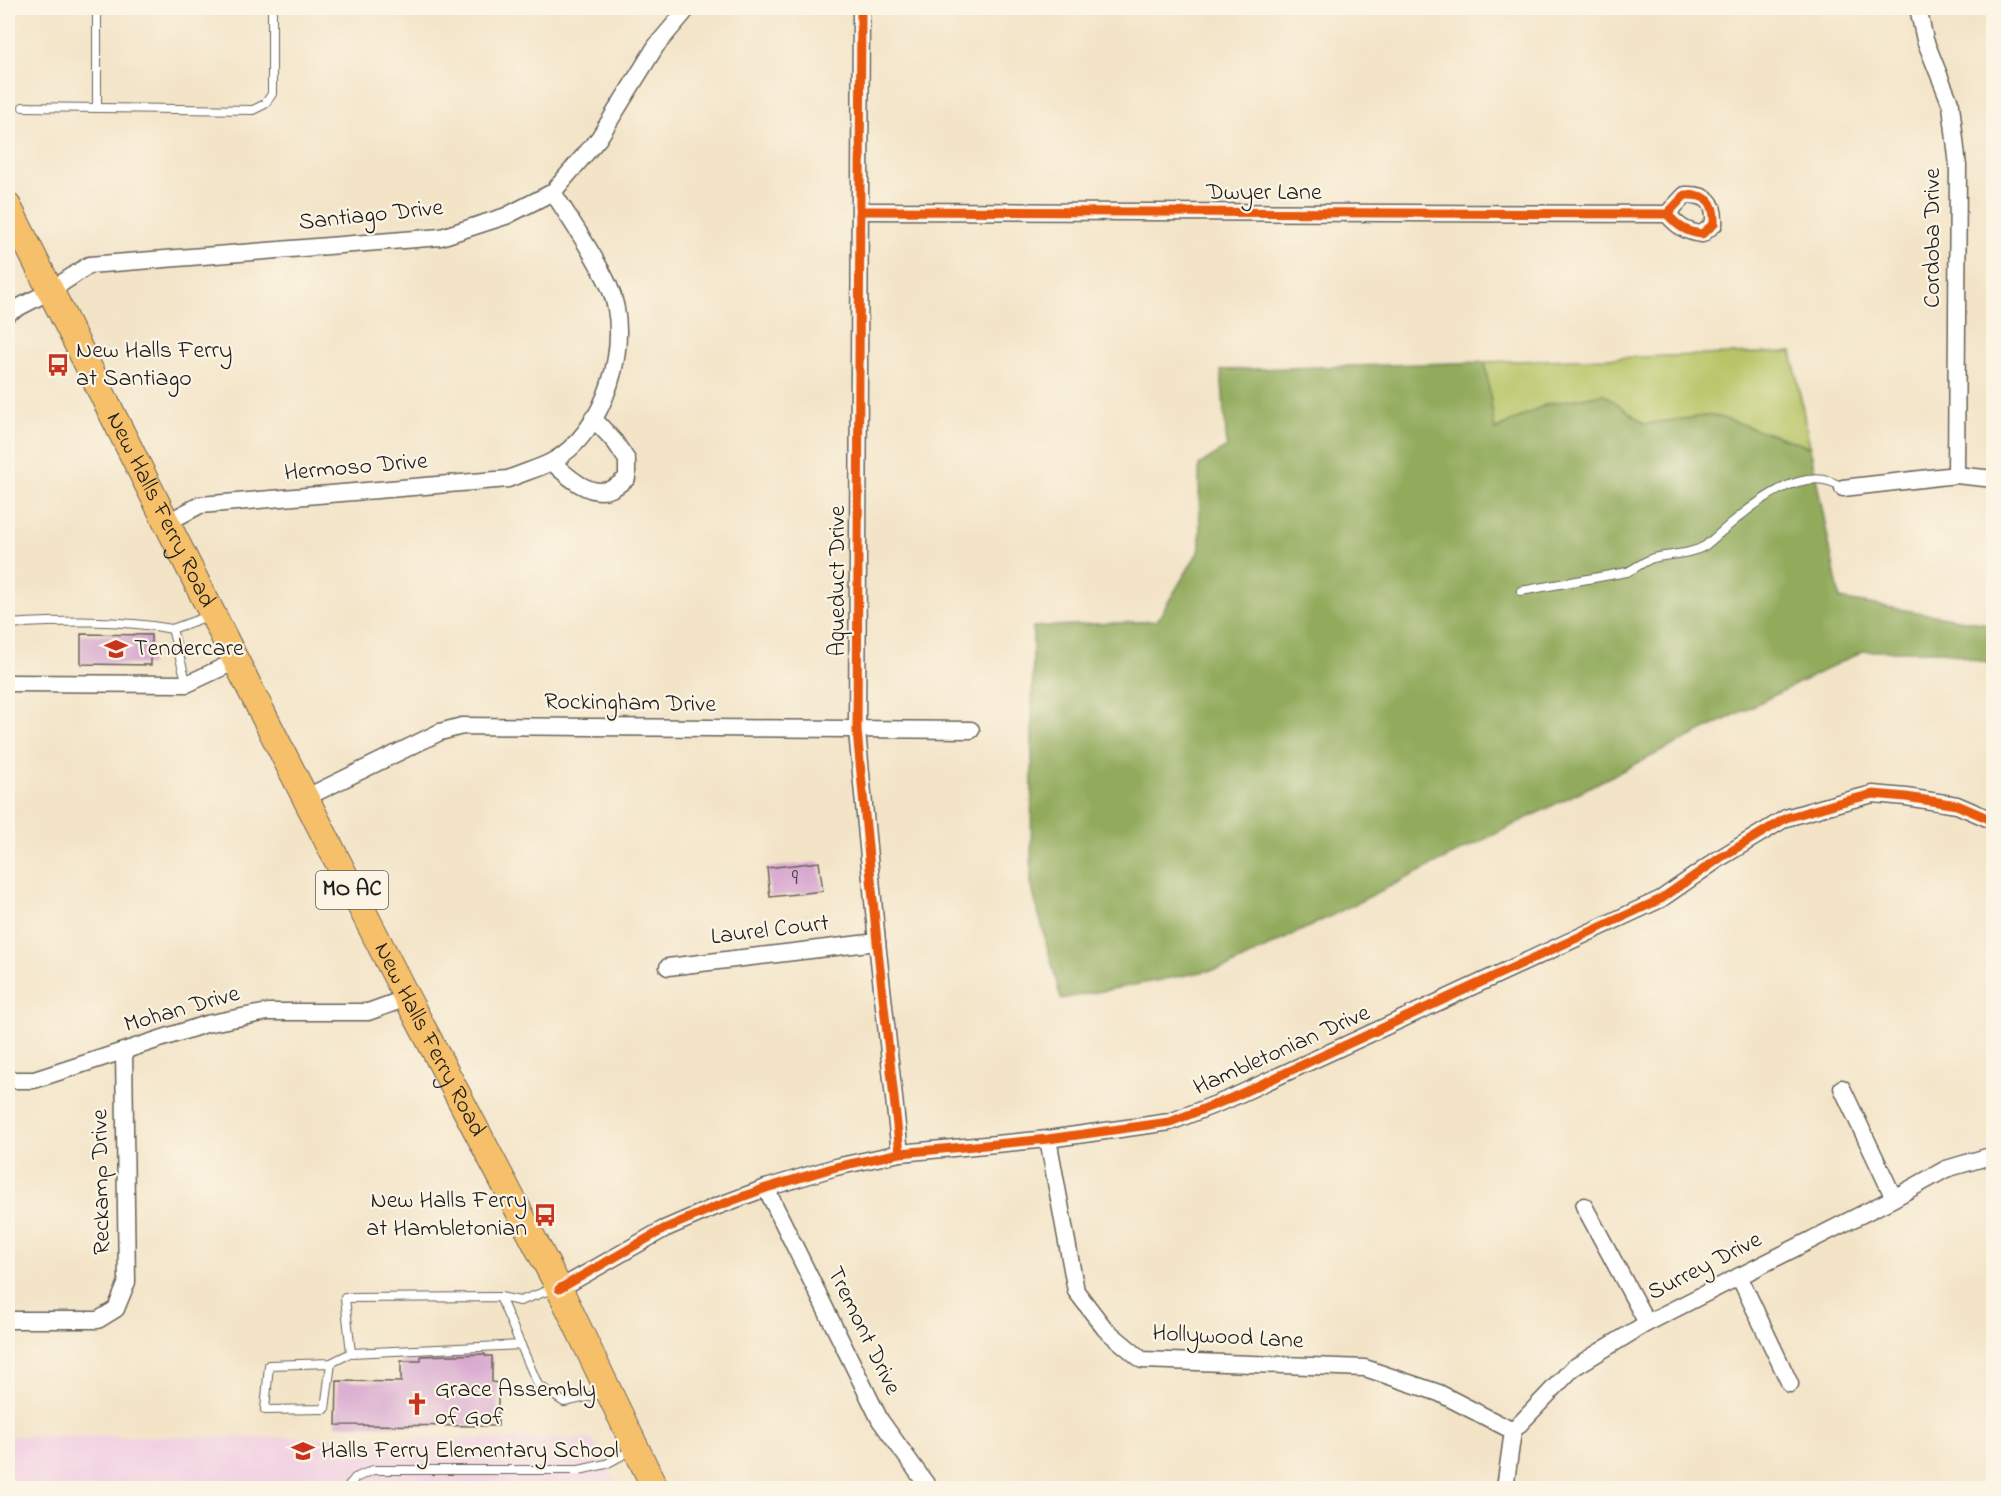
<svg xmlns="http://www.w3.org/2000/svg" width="2001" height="1496" font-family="'Indie Flower',sans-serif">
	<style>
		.built { fill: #f1d0e3 }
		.green { fill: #b7c567; stroke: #6a7042; stroke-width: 1.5 }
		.forest { fill: #91aa5c; stroke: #56633c; stroke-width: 1.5 }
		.building { fill: #d8a8d0 }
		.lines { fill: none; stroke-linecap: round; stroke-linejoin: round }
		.service-casing { stroke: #676258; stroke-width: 10 }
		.minor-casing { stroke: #676258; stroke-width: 19 }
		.primary-casing { stroke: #676258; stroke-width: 28 }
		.service { stroke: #fff; stroke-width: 8 }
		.minor { stroke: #fff; stroke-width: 16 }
		.primary { stroke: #f6c06b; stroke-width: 26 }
		.cycleway-casing { stroke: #fcf5e5; stroke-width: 13 }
		.cycleway { stroke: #e8590c; stroke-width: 9 }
		.labels { text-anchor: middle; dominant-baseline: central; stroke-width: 4.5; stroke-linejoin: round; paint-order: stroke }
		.number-label { font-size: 21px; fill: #4b3f49 }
		.shield { fill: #fcf5e5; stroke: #5f5d58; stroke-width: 1.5 }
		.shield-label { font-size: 22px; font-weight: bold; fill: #1c1c1c }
		.street-label { font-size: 24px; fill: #1c1c1c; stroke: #fcf5e5 }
		.poi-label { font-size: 24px; fill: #1c1c1c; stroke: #fcf5e5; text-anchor: start }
	</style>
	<rect width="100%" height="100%" fill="#fcf5e5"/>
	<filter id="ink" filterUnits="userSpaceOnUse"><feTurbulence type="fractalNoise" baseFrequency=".0167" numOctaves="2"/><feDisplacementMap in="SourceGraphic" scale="12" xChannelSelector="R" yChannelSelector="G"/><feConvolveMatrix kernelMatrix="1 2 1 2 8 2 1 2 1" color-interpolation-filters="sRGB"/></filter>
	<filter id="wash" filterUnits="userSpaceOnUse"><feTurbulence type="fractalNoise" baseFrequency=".008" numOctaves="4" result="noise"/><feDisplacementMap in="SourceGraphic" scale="24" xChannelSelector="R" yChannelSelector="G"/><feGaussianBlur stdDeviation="1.35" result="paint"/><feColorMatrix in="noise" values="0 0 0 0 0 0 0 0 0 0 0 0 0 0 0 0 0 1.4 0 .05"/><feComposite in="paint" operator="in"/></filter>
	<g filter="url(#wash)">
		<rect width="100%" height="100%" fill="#f3e4c8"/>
		<path class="built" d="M8,1436L593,1439L619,1488H8Z"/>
		<path class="green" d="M1792,352L1810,447L1713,415L1645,424L1603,394L1547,404L1495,430L1485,362Z"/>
		<path class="forest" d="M1485,362L1495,430L1547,404L1604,394L1645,424L1713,415L1810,447L1840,599L1993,625L1994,665L1943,651H1863L1228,967L1061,999L1031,885L1033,627L1157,621L1200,549L1199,465L1227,447L1221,370Z"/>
		<g id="blocks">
			<g class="building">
				<path d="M81,634L151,635V665L81,664Z"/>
				<path d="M819,862L823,891L770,897L767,868Z"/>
				<path d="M485,1354V1356H492V1382L498,1383V1426L336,1425L337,1381L401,1382V1361H421V1356Z"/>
			</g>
		</g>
	</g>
	<g filter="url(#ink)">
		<use href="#blocks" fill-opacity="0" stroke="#676258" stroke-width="1.5"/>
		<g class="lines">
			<g class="service-casing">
				<g id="service">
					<path d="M97,8V106"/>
					<path d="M23,107L253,110L265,104L272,94V8"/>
					<path d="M1521,591L1627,572C1636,568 1644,561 1653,558C1670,554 1689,555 1705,546C1736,520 1799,456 1843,488"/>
					<path d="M8,624C62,621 119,619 172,629"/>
					<path d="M187,684L172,629L211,615"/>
					<path d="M500,1297L538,1385L564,1402L605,1393"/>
					<path d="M521,1345L351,1353L345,1298L500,1297L520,1301L555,1288"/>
					<path d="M331,1363L325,1409L265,1410L269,1365L331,1363L351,1353"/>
					<path d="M347,1488L355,1478L373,1470H579L606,1464L632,1450"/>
				</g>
			</g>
			<g class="minor-casing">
				<g id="minor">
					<path d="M861,8L857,731L877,942L900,1153"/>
					<path d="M1918,8L1925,40L1951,105L1958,166L1956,475"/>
					<path d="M861,211L1667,214L1685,195C1707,194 1715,201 1714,224L1702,234C1685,232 1678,226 1667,214"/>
					<path d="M8,313L50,291L89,265L441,237L506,216L553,192L599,138L656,46L688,8"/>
					<path d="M552,462C566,475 589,498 611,489C616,487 622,482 627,478V460L615,442L593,418"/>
					<path d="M1843,488L1956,475L1994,479"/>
					<path d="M166,523L200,505L508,479C522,473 537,469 551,462C605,434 634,341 609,286C594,253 572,223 553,192"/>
					<path d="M8,683L187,684L236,661"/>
					<path d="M305,798L440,732L462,726L971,730"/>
					<path d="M668,967L877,942"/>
					<path d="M8,1080H34L206,1024L268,1012H368L407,998"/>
					<path d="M1842,1088L1894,1198"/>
					<path d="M1048,1139L1076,1291L1105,1329L1142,1360L1365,1368L1439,1393L1513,1431"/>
					<path d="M766,1188L880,1420L929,1488"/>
					<path d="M1584,1206L1647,1323"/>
					<path d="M1739,1276L1790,1384"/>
					<path d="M559,1289L664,1229L715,1207L766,1188L836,1167L900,1153L1048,1139L1170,1122L1229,1099L1661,899L1720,858L1786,818L1838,803L1873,794L1906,797L1957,805L1994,821"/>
					<path d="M8,1320H98L116,1309L127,1282L124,1051"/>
					<path d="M1505,1488L1513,1431L1573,1368L1647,1323L1894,1198L1946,1169L1987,1157H1994"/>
				</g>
			</g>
			<g class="primary-casing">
				<g id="primary">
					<path id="s1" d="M8,206L236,661L407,998L558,1286L655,1488"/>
				</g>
			</g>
			<use href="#service" class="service"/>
			<use href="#minor" class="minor"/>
			<use href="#primary" class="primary"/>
			<g class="cycleway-casing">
				<g id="cycleway">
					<path d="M861,8L857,731L877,942L900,1153"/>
					<path d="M861,211L1667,214L1685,195C1707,194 1715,201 1714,224L1702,234C1685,232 1678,226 1667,214"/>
					<path d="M559,1289L664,1229L715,1207L766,1188L836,1167L900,1153L1048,1139L1170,1122L1229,1099L1661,899L1720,858L1786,818L1838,803L1873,794L1906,797L1957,805L1994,821"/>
				</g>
			</g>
			<use href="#cycleway" class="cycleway"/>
		</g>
	</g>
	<defs>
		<g id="bus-bare" transform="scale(1.8)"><path d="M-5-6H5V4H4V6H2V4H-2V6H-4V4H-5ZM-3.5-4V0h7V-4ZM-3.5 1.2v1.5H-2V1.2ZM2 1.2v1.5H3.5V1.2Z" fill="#c8321e" stroke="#fcf5e5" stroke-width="2.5" paint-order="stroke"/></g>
		<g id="school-bare" transform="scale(1.8)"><path d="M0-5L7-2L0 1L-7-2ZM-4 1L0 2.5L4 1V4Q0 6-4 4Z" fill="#c8321e" stroke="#fcf5e5" stroke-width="2.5" paint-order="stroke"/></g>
		<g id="church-bare" transform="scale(1.8)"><path d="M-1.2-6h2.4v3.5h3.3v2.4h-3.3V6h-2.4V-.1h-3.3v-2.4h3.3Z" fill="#c8321e" stroke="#fcf5e5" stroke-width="2.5" paint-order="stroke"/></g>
	</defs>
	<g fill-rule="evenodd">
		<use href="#bus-bare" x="58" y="365"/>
		<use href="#school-bare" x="116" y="649"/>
		<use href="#bus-bare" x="545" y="1215"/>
		<use href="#church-bare" x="417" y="1404"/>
		<use href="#school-bare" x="303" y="1451"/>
	</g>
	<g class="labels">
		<g class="number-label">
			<text x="795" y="879">9</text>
		</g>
		<rect class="shield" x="316" y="871" width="72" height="38" rx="4.5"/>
		<g class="shield-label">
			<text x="352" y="890">MO AC</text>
		</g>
		<g class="street-label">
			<text x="1264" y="193">Dwyer Lane</text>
			<text transform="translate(371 216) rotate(-6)">Santiago Drive</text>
			<text transform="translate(1933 238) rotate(-90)">Cordoba Drive</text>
			<text transform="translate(356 468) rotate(-5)">Hermoso Drive</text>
			<text stroke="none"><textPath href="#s1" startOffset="340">New Halls Ferry Road</textPath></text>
			<text transform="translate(838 581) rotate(-90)">Aqueduct Drive</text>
			<text transform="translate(630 704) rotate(1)">Rockingham Drive</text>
			<text transform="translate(770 931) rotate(-7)">Laurel Court</text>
			<text transform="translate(182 1010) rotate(-16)">Mohan Drive</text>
			<text stroke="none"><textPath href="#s1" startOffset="934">New Halls Ferry Road</textPath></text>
			<text transform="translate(1282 1051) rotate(-24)">Hambletonian Drive</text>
			<text transform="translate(102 1182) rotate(-91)">Reckamp Drive</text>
			<text transform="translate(1705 1267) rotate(-27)">Surrey Drive</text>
			<text transform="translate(863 1331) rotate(64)">Tremont Drive</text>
			<text transform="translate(1228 1338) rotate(3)">Hollywood Lane</text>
		</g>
		<g class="poi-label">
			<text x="76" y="351">New Halls Ferry<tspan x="76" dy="28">at Santiago</tspan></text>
			<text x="134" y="649">Tendercare</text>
			<text x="527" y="1201" text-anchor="end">New Halls Ferry<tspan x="527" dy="28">at Hambletonian</tspan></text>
			<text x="435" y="1390">Grace Assembly<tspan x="435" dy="28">of Gof</tspan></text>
			<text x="321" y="1451">Halls Ferry Elementary School</text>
		</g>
	</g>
	<rect width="2001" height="1496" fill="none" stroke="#fcf5e5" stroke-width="30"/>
</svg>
